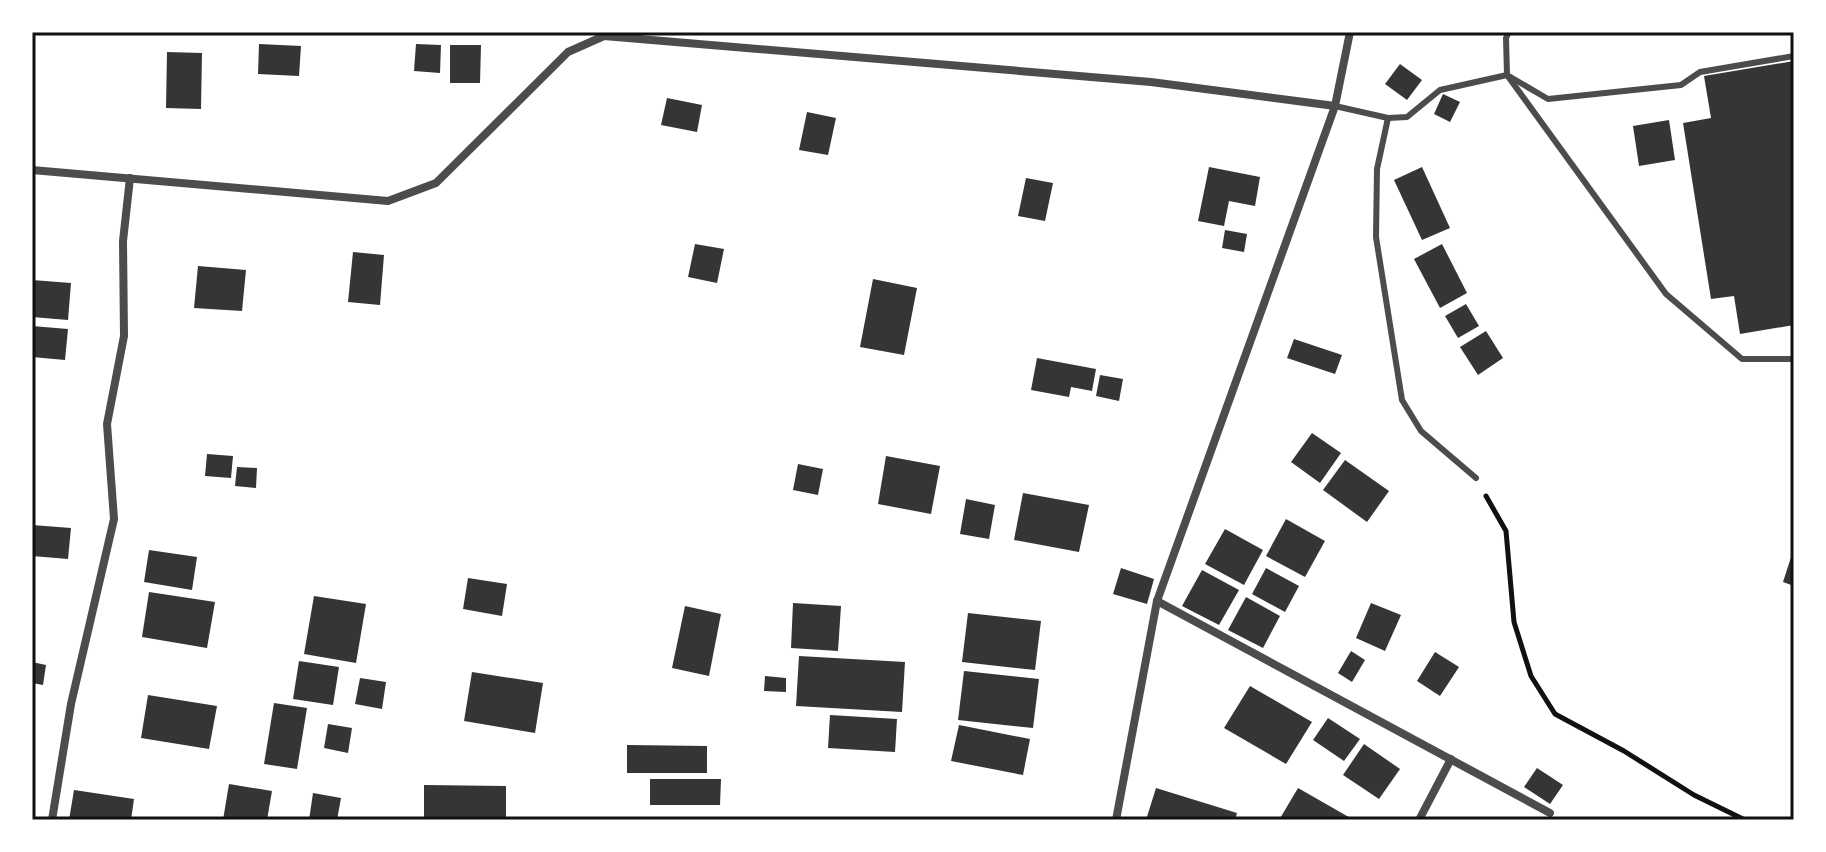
<svg xmlns="http://www.w3.org/2000/svg" width="1826" height="852" font-family="Montserrat,sans-serif">
	<style>
		.building { fill: #353535 }
		.lines { fill: none; stroke-linecap: round; stroke-linejoin: round }
		.path { stroke: #111; stroke-width: 5 }
		.service { stroke: #4c4c4c; stroke-width: 6 }
		.minor { stroke: #4c4c4c; stroke-width: 8 }
		.neatline { fill: none; stroke: #111; stroke-width: 3 }
	</style>
	<rect width="100%" height="100%" fill="#fff"/>
	<g class="building">
		<path d="M259,44L301,46L299,76L258,74Z"/>
		<path d="M416,44L441,45L440,73L414,71Z"/>
		<path d="M450,45H481L480,83H450Z"/>
		<path d="M167,52L202,53L201,109L166,108Z"/>
		<path d="M1794,61V325L1740,334L1734,296L1711,299L1683,123L1711,118L1704,76Z"/>
		<path d="M1400,64L1422,80L1407,100L1385,84Z"/>
		<path d="M1443,94L1460,102L1450,122L1434,114Z"/>
		<path d="M667,98L702,105L697,132L661,125Z"/>
		<path d="M807,112L836,118L828,155L799,150Z"/>
		<path d="M1669,120L1675,160L1639,166L1633,126Z"/>
		<path d="M1209,167L1260,177L1255,206L1229,201L1224,226L1198,221Z"/>
		<path d="M1422,167L1450,228L1422,240L1394,180Z"/>
		<path d="M1026,178L1053,183L1045,221L1018,216Z"/>
		<path d="M1225,230L1247,234L1244,252L1222,248Z"/>
		<path d="M695,244L724,249L717,283L688,277Z"/>
		<path d="M1442,244L1467,293L1440,308L1414,259Z"/>
		<path d="M353,252L384,255L380,305L348,302Z"/>
		<path d="M198,266L246,270L242,311L194,308Z"/>
		<path d="M873,279L917,288L904,355L860,347Z"/>
		<path d="M32,280L71,283L68,320L32,317Z"/>
		<path d="M1466,304L1479,326L1458,338L1445,316Z"/>
		<path d="M32,326L68,329L65,360L32,357Z"/>
		<path d="M1486,331L1503,358L1478,375L1460,347Z"/>
		<path d="M1294,339L1342,355L1335,374L1287,358Z"/>
		<path d="M1037,358L1096,369L1092,391L1071,387L1069,397L1031,390Z"/>
		<path d="M1100,375L1123,379L1119,401L1096,396Z"/>
		<path d="M1312,433L1341,453L1320,483L1291,462Z"/>
		<path d="M207,454L233,456L231,478L205,476Z"/>
		<path d="M886,456L940,466L931,514L878,504Z"/>
		<path d="M1345,460L1389,491L1367,522L1323,490Z"/>
		<path d="M798,464L823,469L818,495L793,490Z"/>
		<path d="M237,467L257,468L256,488L235,486Z"/>
		<path d="M1023,493L1089,505L1079,552L1014,540Z"/>
		<path d="M966,499L995,505L989,539L960,534Z"/>
		<path d="M1286,519L1325,541L1305,577L1266,556Z"/>
		<path d="M32,525L71,528L68,559L32,556Z"/>
		<path d="M1225,529L1263,550L1244,585L1205,564Z"/>
		<path d="M1794,548V586L1783,582Z"/>
		<path d="M149,550L197,557L192,590L144,582Z"/>
		<path d="M1121,568L1154,579L1147,604L1113,594Z"/>
		<path d="M1266,568L1299,586L1285,612L1252,594Z"/>
		<path d="M1202,570L1239,590L1219,625L1182,606Z"/>
		<path d="M468,578L507,584L502,616L463,609Z"/>
		<path d="M149,592L215,602L207,648L142,637Z"/>
		<path d="M314,596L366,604L356,663L304,654Z"/>
		<path d="M1246,597L1280,616L1263,648L1228,630Z"/>
		<path d="M793,603L841,606L838,651L791,648Z"/>
		<path d="M1371,603L1401,615L1385,651L1356,638Z"/>
		<path d="M685,606L721,614L709,676L672,668Z"/>
		<path d="M968,613L1041,621L1035,670L962,662Z"/>
		<path d="M1351,651L1365,660L1352,682L1338,673Z"/>
		<path d="M1435,652L1459,667L1440,696L1417,681Z"/>
		<path d="M799,656L905,662L902,712L796,706Z"/>
		<path d="M299,661L339,667L333,705L293,699Z"/>
		<path d="M32,662L46,665L43,685L32,683Z"/>
		<path d="M964,671L1039,679L1033,728L958,720Z"/>
		<path d="M472,672L543,683L535,733L464,721Z"/>
		<path d="M765,676L786,678V692L764,691Z"/>
		<path d="M360,678L386,682L382,709L355,704Z"/>
		<path d="M1250,686L1312,722L1286,764L1224,728Z"/>
		<path d="M148,695L217,706L209,749L141,738Z"/>
		<path d="M274,703L307,708L297,769L264,764Z"/>
		<path d="M830,715L897,719L895,752L828,748Z"/>
		<path d="M1328,718L1360,739L1344,761L1313,740Z"/>
		<path d="M328,724L352,728L348,753L324,748Z"/>
		<path d="M959,725L1030,739L1023,775L951,761Z"/>
		<path d="M1364,744L1400,769L1379,799L1343,775Z"/>
		<path d="M627,745L707,746V773H627Z"/>
		<path d="M1537,768L1563,785L1550,804L1524,787Z"/>
		<path d="M650,779H721L720,805H650Z"/>
		<path d="M229,784L272,791L267,820H223Z"/>
		<path d="M424,785L506,786V820H424Z"/>
		<path d="M1156,788L1237,813L1235,820H1146Z"/>
		<path d="M1298,788L1354,820H1279Z"/>
		<path d="M74,790L134,799L131,820H69Z"/>
		<path d="M313,793L341,798L337,820H309Z"/>
	</g>
	<g class="lines">
		<path class="path" d="M1486,496L1506,531L1514,622L1531,676L1555,714L1624,751L1694,795L1745,820"/>
		<g class="service">
			<path d="M1509,32L1506,38L1507,75L1666,294L1742,359H1794"/>
			<path d="M1335,106L1388,118L1407,117L1440,90L1507,75L1548,99L1681,85L1700,72L1794,56"/>
			<path d="M1388,118L1377,169L1376,237L1402,400L1421,431L1476,478"/>
		</g>
		<g class="minor">
			<path d="M1335,106L1350,32"/>
			<path d="M32,170L388,201L436,183L568,52L604,36L1151,82L1335,106L1157,601L1116,820"/>
			<path d="M1157,601L1550,813"/>
			<path d="M52,820L71,704L114,519L107,424L124,336L123,241L130,178"/>
			<path d="M1419,820L1451,759"/>
		</g>
	</g>
	<rect width="1826" height="852" fill="none" stroke="#ffffff" stroke-width="68"/>
	<rect x="34" y="34" width="1758" height="784" class="neatline"/>
</svg>
